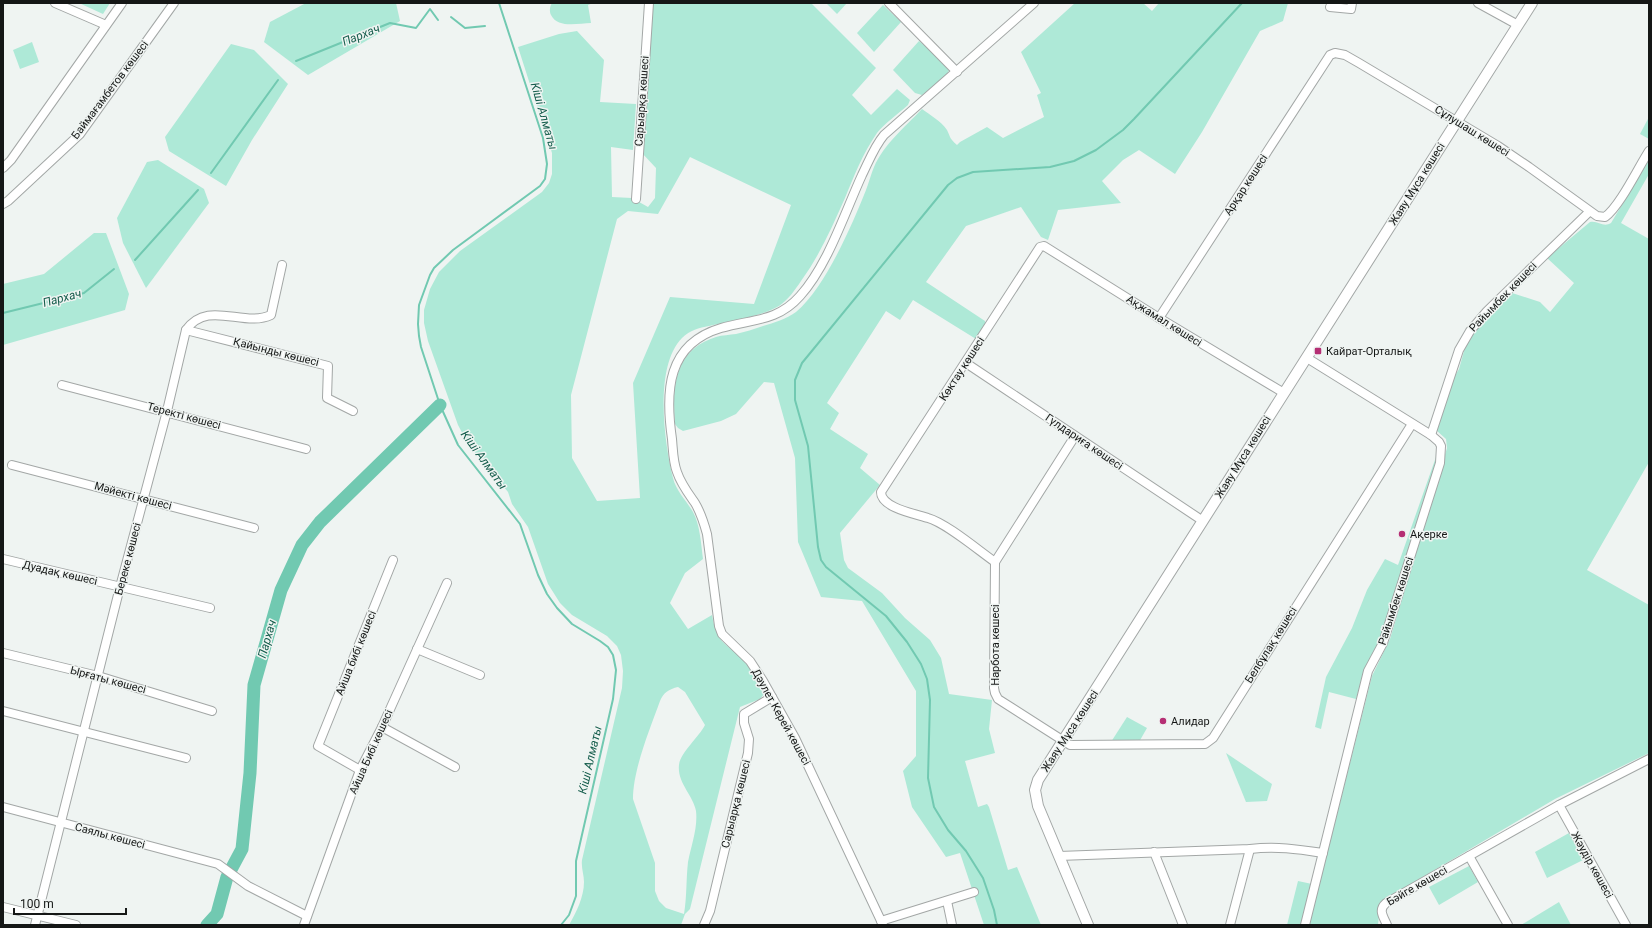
<svg xmlns="http://www.w3.org/2000/svg" width="1652" height="928" font-family="Roboto,sans-serif">
	<style>
		.green { fill: #aee9d7; fill-rule: evenodd }
		.lines { fill: none; stroke-linecap: round; stroke-linejoin: round }
		.stream { stroke: #71c9b1; stroke-width: 2 }
		.river { stroke: #71c9b1; stroke-width: 13 }
		.minor-casing { stroke: #a3a7a6; stroke-width: 10 }
		.tertiary-casing { stroke: #a3a7a6; stroke-width: 12 }
		.minor { stroke: #fff; stroke-width: 8 }
		.tertiary { stroke: #fff; stroke-width: 10 }
		.poi-dot { fill: #b52f74; stroke: #eff4f2; stroke-width: 1.5 }
		.labels { text-anchor: middle; dominant-baseline: central; stroke-width: 3; stroke-linejoin: round; paint-order: stroke }
		.street-label { font-size: 11px; fill: #151716; stroke: #eff4f2 }
		.poi-label { font-size: 11px; fill: #151716; stroke: #eff4f2; text-anchor: start }
		.water-label { font-size: 12px; font-style: italic; fill: #155d4c; stroke: #eff4f2 }
	</style>
	<rect width="100%" height="100%" fill="#eff4f2"/>
	<g class="green">
		<path d="M79,3L87,4L110,3L103,14Z"/>
		<path d="M306,3H396L400,21L308,75L264,42L270,22Z"/>
		<path d="M552,3H593L588,5L591,23C579,23 558,29 551,15C549,11 550,6 552,3Z"/>
		<path d="M651,3H811L876,68L852,95L871,115L897,89L910,100L908,105C899,113 884,124 877,133C863,153 854,176 845,198C832,227 820,255 801,281C795,290 788,300 779,306C760,317 731,320 709,326C699,328 690,330 682,338C654,366 664,442 673,478C676,491 686,500 693,512C700,525 701,543 703,559L685,573L670,603L688,629L712,615C717,643 724,642 743,659C749,665 761,685 764,694L760,699L740,707L690,909L685,914L681,925H569C576,913 584,897 584,882C584,875 581,868 582,860L622,688L623,671L621,655L617,646L607,636L572,615L560,603L548,584L528,527L512,504L508,492L468,444L458,425L428,341L424,323V310L430,289L439,272L460,251L542,192L549,183L552,174V153L518,47L559,34L577,31L604,60L600,102L636,104L633,150L611,147L612,197L632,198L648,207L655,198L656,168L641,152ZM690,157L791,205L754,304L670,297L633,383L640,498L597,501L572,458L571,395L617,219L628,211L658,214ZM678,687L685,692L705,725C699,737 680,753 679,765C677,783 693,795 696,811C698,828 691,846 688,862C686,879 687,897 684,914L666,908L659,901L655,891V863L633,799C633,769 650,729 660,701C663,693 669,689 678,687Z"/>
		<path d="M826,3H847L837,14Z"/>
		<path d="M1075,3H1143L1152,11L1159,3H1288L1283,21L1260,31L1202,132L1175,174L1139,150L1123,160L1102,181L1121,203L1058,210L1048,240L1041,237L1021,207L966,226L926,282L985,321V324L976,339L913,300L900,320L886,311L827,403L839,413L830,429L868,454L860,468L880,485L840,533L844,560L848,568L882,593L905,618L930,640L941,658L949,694L992,700L989,729L995,753L965,761L978,807L987,804L989,807L1008,870L1017,867L1041,925H984L960,853L946,857L912,807L903,771L916,756V691L862,601L821,597L798,542L795,458L774,383L764,382L736,414L721,421L683,431L678,428L675,424C672,387 674,350 716,337C722,335 730,335 736,334C745,332 754,329 763,326C774,323 786,319 796,312C825,288 852,225 866,190C869,182 871,174 874,167C884,144 905,127 922,109C930,115 941,121 947,130C951,138 949,138 957,145L960,142L987,127L1003,138L1044,117L1037,95L1041,93L1021,52Z"/>
		<path d="M883,5L901,22L874,52L857,33Z"/>
		<path d="M919,41L946,64L949,70L947,75L922,95L915,93L893,70Z"/>
		<path d="M32,42L39,62L20,69L13,50Z"/>
		<path d="M231,44L254,50L288,84L252,140L226,186L169,151L165,137Z"/>
		<path d="M1649,117V139L1640,134Z"/>
		<path d="M158,160L204,189L209,203L146,288L123,243L117,218L147,162Z"/>
		<path d="M1649,160V174L1621,223L1649,239V462L1587,570L1649,605V753L1555,799L1387,898L1380,905L1378,925H1309L1372,676L1390,639L1447,448L1446,439L1436,430L1454,377L1459,369L1468,337L1509,292L1540,302L1550,312L1574,283L1547,258L1590,222C1598,220 1603,228 1611,223Z"/>
		<path d="M94,233H106L129,294L125,310L3,345V284L44,274Z"/>
		<path d="M1436,457L1435,465L1378,648L1366,667L1356,699L1329,692L1321,729L1315,727L1326,677L1352,628L1367,590L1385,559L1398,565Z"/>
		<path d="M1127,717L1147,728L1139,742H1111Z"/>
		<path d="M1226,753L1272,784L1267,801L1246,802Z"/>
		<path d="M1569,833L1583,860L1547,878L1535,852Z"/>
		<path d="M1469,866L1478,882L1439,905L1429,887Z"/>
		<path d="M1298,881L1312,884L1301,925H1287Z"/>
		<path d="M1559,902L1571,925H1521Z"/>
	</g>
	<g class="lines">
		<g class="stream">
			<path d="M499,3L543,138L547,164L545,179L540,186L453,250L434,268L430,275L419,305L418,324L419,336L421,347L440,405L458,445L520,524L538,575L547,594L557,608L572,624L600,641L608,647L613,655L616,670L613,699L576,861V896L569,915L561,925"/>
			<path d="M451,17L465,28L485,26"/>
			<path d="M296,61L390,23L416,28L430,9L438,20"/>
			<path d="M211,173L278,80"/>
			<path d="M135,260L198,190"/>
			<path d="M3,313L84,293L114,269"/>
			<path d="M997,925L994,910L983,878L966,851L948,830L934,807L928,778L930,700L927,679L921,664L907,642L886,616L826,567L821,560L818,547L808,446L795,400V380L802,363L948,185L957,178L973,172L1050,167L1074,161L1096,150L1123,130L1134,119L1242,3"/>
		</g>
		<path class="river" d="M207,925L217,914L227,877L242,849L250,773L254,685L281,590L302,545L320,522L440,405"/>
		<g class="minor-casing">
			<g id="minor">
				<path d="M55,3L106,25"/>
				<path d="M889,3L957,72"/>
				<path d="M1478,3L1518,25"/>
				<path d="M1330,7L1351,9L1352,3"/>
				<path d="M3,168L11,160L122,3"/>
				<path d="M636,199L649,3"/>
				<path d="M3,204L8,201L80,134L174,3"/>
				<path d="M1159,318L1330,55L1335,53L1345,55L1359,63L1498,146L1529,167L1597,216L1605,217C1620,206 1638,168 1649,151"/>
				<path d="M186,330L328,366L327,398L353,411"/>
				<path d="M966,363L1203,521"/>
				<path d="M62,385L306,449"/>
				<path d="M1431,435L1459,350L1470,331L1487,311L1589,212"/>
				<path d="M12,465L254,528"/>
				<path d="M3,559L210,608"/>
				<path d="M995,562L994,688L995,693L998,699L1070,745L1205,744L1213,738L1412,424"/>
				<path d="M995,562C978,550 946,523 928,518C916,514 881,508 881,492L1040,247L1044,246L1159,318L1284,393"/>
				<path d="M995,562L1075,436"/>
				<path d="M417,649L480,675"/>
				<path d="M3,653L98,676L212,711"/>
				<path d="M3,711L186,758"/>
				<path d="M382,727L455,767"/>
				<path d="M360,770L318,746L393,560"/>
				<path d="M1559,805L1626,925"/>
				<path d="M3,807L218,864L248,886L307,916"/>
				<path d="M1154,852L1183,925"/>
				<path d="M1059,856L1250,849C1276,846 1297,849 1323,853"/>
				<path d="M1469,856L1508,925"/>
				<path d="M947,901L952,925"/>
				<path d="M3,907L76,925"/>
				<path d="M881,921L974,892"/>
				<path d="M35,925L120,587L167,411L186,330C208,299 243,328 271,315L282,265"/>
				<path d="M304,925L360,770L382,727L447,583"/>
				<path d="M704,925L710,911L748,753L749,739L744,723V714L772,697"/>
				<path d="M883,925L795,738L763,681L750,661L722,634L719,626L707,534C704,523 701,513 695,503C688,493 681,484 677,472C673,462 673,450 672,439C665,391 667,344 721,328C752,319 777,322 800,296C828,265 845,212 862,175C869,161 874,147 884,135L1034,3"/>
				<path d="M1230,925L1250,849"/>
				<path d="M1305,925L1368,671L1383,643L1440,463L1441,446L1439,442L1431,435L1307,358"/>
				<path d="M1387,925C1383,916 1378,910 1386,903L1559,805L1649,759"/>
			</g>
		</g>
		<g class="tertiary-casing">
			<path id="tertiary" d="M1088,925L1038,806L1035,790L1038,780L1532,3"/>
		</g>
		<use href="#minor" class="minor"/>
		<use href="#tertiary" class="tertiary"/>
	</g>
	<g class="poi-dot">
		<rect x="1314" y="347" width="8" height="8" rx="2"/>
		<circle cx="1402" cy="534" r="4"/>
		<circle cx="1163" cy="721" r="4"/>
	</g>
	<g class="labels">
		<g class="street-label">
			<text transform="translate(110 90) rotate(-53)">Баймағамбетов көшесі</text>
			<text transform="translate(642 101) rotate(-86)">Сарыарқа көшесі</text>
			<text transform="translate(1472 131) rotate(32)">Сұлушаш көшесі</text>
			<text transform="translate(1417 184) rotate(-58)">Жаяу Мұса көшесі</text>
			<text transform="translate(1246 185) rotate(-57)">Арқар көшесі</text>
			<text transform="translate(1503 297) rotate(-46)">Райымбек көшесі</text>
			<text transform="translate(1164 321) rotate(32)">Ақжамал көшесі</text>
			<text transform="translate(276 352) rotate(14)">Қайынды көшесі</text>
			<text transform="translate(962 369) rotate(-57)">Көктау көшесі</text>
			<text transform="translate(184 416) rotate(15)">Теректі көшесі</text>
			<text transform="translate(1084 442) rotate(34)">Гүлдариға көшесі</text>
			<text transform="translate(1243 457) rotate(-58)">Жаяу Мұса көшесі</text>
			<text transform="translate(133 496) rotate(15)">Мәйекті көшесі</text>
			<text transform="translate(128 559) rotate(-75)">Береке көшесі</text>
			<text transform="translate(60 573) rotate(13)">Дуадақ көшесі</text>
			<text transform="translate(1396 601) rotate(-72)">Райымбек көшесі</text>
			<text transform="translate(995 645) rotate(-90)">Нарбота көшесі</text>
			<text transform="translate(1271 645) rotate(-58)">Белбұлақ көшесі</text>
			<text transform="translate(356 653) rotate(-68)">Айша бибі көшесі</text>
			<text transform="translate(108 680) rotate(15)">Ырғаты көшесі</text>
			<text transform="translate(781 717) rotate(61)">Дәулет Керей көшесі</text>
			<text transform="translate(1070 731) rotate(-57)">Жаяу Мұса көшесі</text>
			<text transform="translate(371 752) rotate(-66)">Айша Бибі көшесі</text>
			<text transform="translate(736 804) rotate(-76)">Сарыарқа көшесі</text>
			<text transform="translate(110 836) rotate(15)">Саялы көшесі</text>
			<text transform="translate(1592 865) rotate(61)">Жәудір көшесі</text>
			<text transform="translate(1417 886) rotate(-30)">Бәйге көшесі</text>
		</g>
		<g class="poi-label">
			<text x="1326" y="351">Кайрат-Орталық</text>
			<text x="1410" y="534">Ақерке</text>
			<text x="1171" y="721">Алидар</text>
		</g>
		<g class="water-label">
			<text transform="translate(361 35) rotate(-22)">Пархач</text>
			<text transform="translate(544 116) rotate(74)">Кіші Алматы</text>
			<text transform="translate(62 298) rotate(-15)">Пархач</text>
			<text transform="translate(484 460) rotate(54)">Кіші Алматы</text>
			<text transform="translate(267 639) rotate(-74)">Пархач</text>
			<text transform="translate(590 760) rotate(-77)">Кіші Алматы</text>
		</g>
	</g>
	<rect width="1652" height="928" fill="none" stroke="#151716" stroke-width="8"/>
	<path d="M14 908v6h112v-6" fill="none" stroke="#151716" stroke-width="2"/>
	<text x="20" y="908" font-size="12" fill="#151716" stroke="#eff4f2" stroke-width="3" paint-order="stroke">100 m</text>
</svg>
